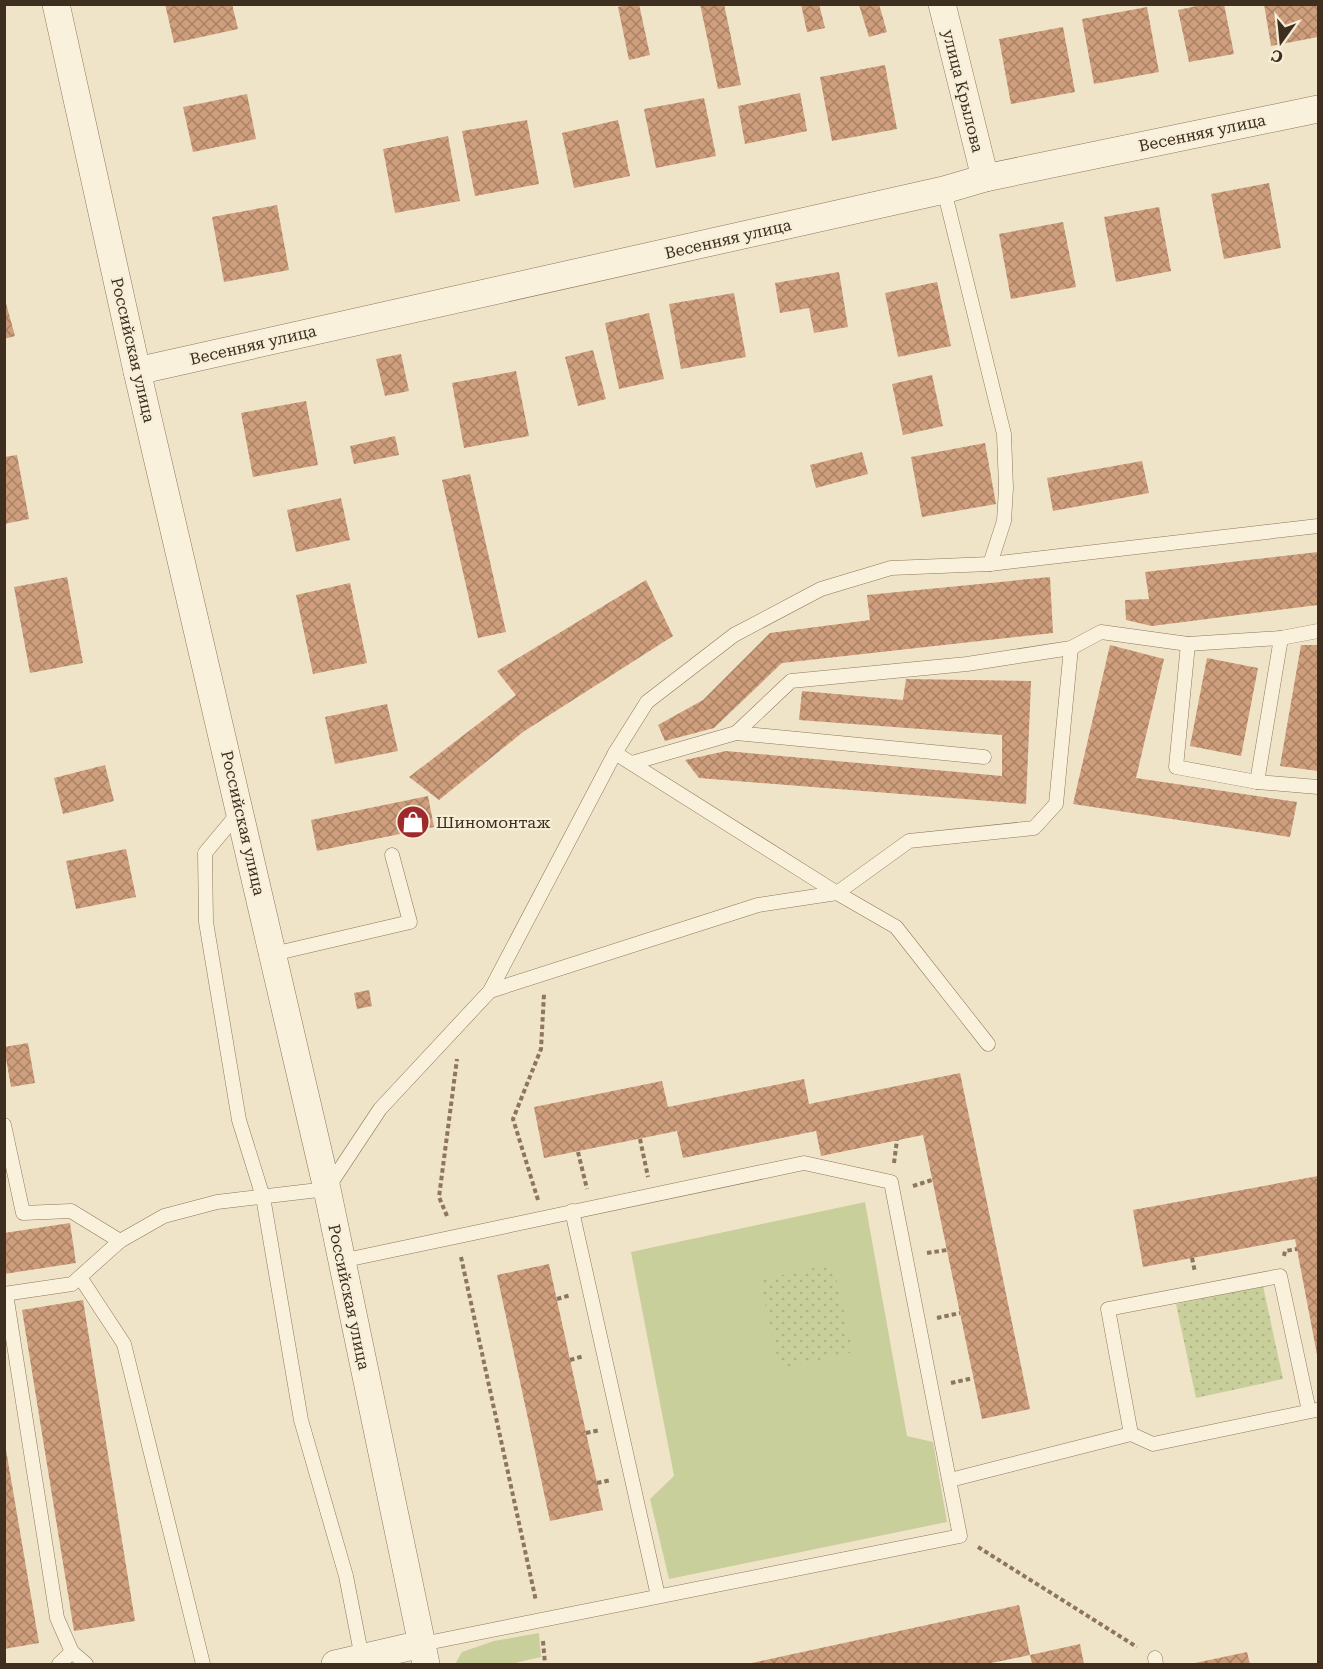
<svg xmlns="http://www.w3.org/2000/svg" width="1323" height="1669" font-family="'Roboto Serif',serif">
	<style>
		.grass { fill: #c9cf9b }
		.park { fill: url(#park-dots) }
		.building { fill: url(#building-cross-hatch) }
		.lines { fill: none; stroke-linecap: round; stroke-linejoin: round }
		.lane-casing { stroke: #8d765c; stroke-width: 15 }
		.street-casing { stroke: #8d765c; stroke-width: 28 }
		.path { stroke: #8d765c; stroke-width: 4; stroke-dasharray: 4.5 3; stroke-linecap: butt }
		.lane { stroke: #faf1dc; stroke-width: 14 }
		.street { stroke: #faf1dc; stroke-width: 27 }
		.labels { text-anchor: middle; dominant-baseline: central; stroke-width: 4.5; stroke-linejoin: round; paint-order: stroke }
		.street-label { font-size: 16px; fill: #3d2e20; stroke: #f7eed8 }
		.poi-label { font-size: 16px; fill: #3d2e20; stroke: #f7eed8; text-anchor: start }
	</style>
	<defs>
		<pattern id="park-dots" width="8" height="8" patternUnits="userSpaceOnUse" patternTransform="scale(1.5)"><rect width="8" height="8" fill="#c9cf9b"/><path d="M2 2h.1M6 6h.1" fill="none" stroke="#aeb285" stroke-width="1.8" stroke-linecap="round"/></pattern>
		<pattern id="building-cross-hatch" width="8" height="8" patternUnits="userSpaceOnUse" patternTransform="scale(1.5)"><rect width="8" height="8" fill="#cf9f7d"/><path d="M0 0l8 8M0 8l8-8" fill="none" stroke="#a98266"/></pattern>
	</defs>
	<rect width="100%" height="100%" fill="#f0e4c8"/>
	<g class="grass">
		<path d="M865,1202L907,1436L933,1442L947,1522L669,1579L650,1499L674,1476L631,1252Z"/>
		<path d="M539,1633L541,1657L515,1663V1664H455L462,1652L494,1641Z"/>
	</g>
	<g class="park">
		<path d="M833,1264L853,1352L780,1369L760,1280Z"/>
		<path d="M1263,1286L1283,1379L1196,1398L1176,1304Z"/>
	</g>
	<g class="building">
		<path d="M165,4H232L238,29L174,43Z"/>
		<path d="M630,4H639L650,55L629,60L618,7Z"/>
		<path d="M700,4H724L741,85L718,89Z"/>
		<path d="M801,4H819L825,28L807,32Z"/>
		<path d="M879,4L887,32L869,37L859,5Z"/>
		<path d="M1206,4H1224L1234,54L1189,62L1178,10Z"/>
		<path d="M1264,4H1318V37L1271,46Z"/>
		<path d="M1147,7L1159,72L1094,84L1082,19Z"/>
		<path d="M1063,27L1075,92L1011,104L999,39Z"/>
		<path d="M885,65L897,129L832,141L820,77Z"/>
		<path d="M800,93L807,131L745,144L738,106Z"/>
		<path d="M247,94L256,139L193,152L183,107Z"/>
		<path d="M704,98L716,156L656,168L644,109Z"/>
		<path d="M527,120L539,184L475,196L462,131Z"/>
		<path d="M618,120L630,176L574,188L562,133Z"/>
		<path d="M448,136L460,201L395,213L383,149Z"/>
		<path d="M1269,183L1281,248L1224,259L1211,194Z"/>
		<path d="M277,205L289,270L224,282L212,217Z"/>
		<path d="M1159,207L1171,271L1116,282L1104,217Z"/>
		<path d="M1063,222L1076,287L1011,299L999,234Z"/>
		<path d="M839,272L848,327L814,333L809,308L780,313L775,283Z"/>
		<path d="M937,282L951,346L898,357L885,293Z"/>
		<path d="M734,293L746,357L681,369L669,304Z"/>
		<path d="M4,296L15,336L4,339Z"/>
		<path d="M649,313L664,379L619,389L605,323Z"/>
		<path d="M593,350L606,399L578,406L565,357Z"/>
		<path d="M401,354L409,391L385,396L376,359Z"/>
		<path d="M516,371L529,436L464,448L452,383Z"/>
		<path d="M932,375L943,426L903,435L892,384Z"/>
		<path d="M306,401L318,465L253,477L241,413Z"/>
		<path d="M395,436L399,455L354,464L350,446Z"/>
		<path d="M985,443L996,504L922,517L911,457Z"/>
		<path d="M862,452L868,474L816,488L810,465Z"/>
		<path d="M17,455L29,519L4,524V457Z"/>
		<path d="M1142,461L1149,493L1053,511L1047,478Z"/>
		<path d="M470,474L506,632L478,638L442,480Z"/>
		<path d="M341,498L350,540L296,552L287,510Z"/>
		<path d="M1318,552V605L1152,626L1126,620L1125,600L1149,599L1145,572Z"/>
		<path d="M67,577L83,663L30,673L14,587Z"/>
		<path d="M1050,577L1053,633L782,663L714,728L665,741L658,725L703,700L770,633L870,620L867,595Z"/>
		<path d="M646,580L673,636L523,732L439,800L409,777L516,695L497,671Z"/>
		<path d="M350,583L367,663L313,674L296,595Z"/>
		<path d="M1110,645L1164,659L1136,778L1297,802L1290,837L1073,804Z"/>
		<path d="M1301,645H1318V771L1280,766Z"/>
		<path d="M1207,658L1258,668L1241,756L1190,746Z"/>
		<path d="M906,679L1031,681L1026,804L699,778L685,760L726,751L1002,776V735L799,720L802,691L903,700Z"/>
		<path d="M387,704L398,751L335,764L325,717Z"/>
		<path d="M105,765L114,801L63,814L54,778Z"/>
		<path d="M428,796L434,827L317,851L311,820Z"/>
		<path d="M126,849L136,897L76,909L66,861Z"/>
		<path d="M369,990L372,1006L357,1009L354,993Z"/>
		<path d="M28,1043L35,1083L11,1087L4,1047Z"/>
		<path d="M960,1073L1030,1409L982,1419L923,1135L821,1156L816,1131L683,1158L677,1131L544,1158L534,1107L662,1081L668,1107L804,1079L809,1104Z"/>
		<path d="M1318,1176V1360L1295,1239L1143,1267L1133,1210Z"/>
		<path d="M70,1223L76,1263L4,1274V1233Z"/>
		<path d="M549,1264L603,1510L550,1521L497,1275Z"/>
		<path d="M83,1300L135,1621L74,1631L22,1310Z"/>
		<path d="M4,1438L39,1643L4,1649Z"/>
		<path d="M1019,1605L1030,1655L1080,1644L1084,1664H1032L1030,1655L987,1664H747Z"/>
		<path d="M1247,1652L1250,1664H1195V1663Z"/>
	</g>
	<g class="lines">
		<g class="lane-casing">
			<g id="lane">
				<path d="M990,564L1318,526"/>
				<path d="M1188,644L1176,767L1257,782L1318,787"/>
				<path d="M615,753L837,893L909,841L1034,828L1056,804L1071,648"/>
				<path d="M984,757L736,733L791,681L967,664L1071,648L1101,632L1188,644L1281,638L1318,631"/>
				<path d="M632,763L736,733"/>
				<path d="M1257,782L1281,638"/>
				<path d="M240,811L205,853L206,922L239,1120L263,1197L301,1420L346,1576L362,1658"/>
				<path d="M273,954L410,922L392,855"/>
				<path d="M490,991L758,905L837,893L896,927L988,1044"/>
				<path d="M4,1125L23,1213L71,1211L120,1241"/>
				<path d="M572,1211L658,1596"/>
				<path d="M341,1261L804,1163L891,1182L960,1536L422,1644"/>
				<path d="M80,1277L124,1344L203,1664"/>
				<path d="M4,1294L72,1284L120,1241L164,1216L217,1202L327,1189L380,1109L490,991L615,753L647,702L734,635L821,589L891,568L990,564L1004,521L1006,488L1004,434L944,190"/>
				<path d="M6,1294L57,1618L72,1652L86,1664"/>
				<path d="M1131,1434L1108,1309L1280,1276L1309,1411"/>
				<path d="M950,1480L1131,1434L1153,1444L1316,1410"/>
				<path d="M1155,1658L1156,1664"/>
				<path d="M59,1664L72,1652"/>
			</g>
		</g>
		<g class="street-casing">
			<g id="street">
				<path d="M56,4L137,371L327,1189L426,1664"/>
				<path d="M942,4L985,178"/>
				<path d="M137,371L944,190L985,178L1318,109"/>
				<path d="M335,1664L422,1644"/>
			</g>
		</g>
		<g class="path">
			<path d="M640,1139L648,1177"/>
			<path d="M578,1152L587,1189"/>
			<path d="M894,1163L897,1140"/>
			<path d="M913,1186L932,1180"/>
			<path d="M538,1200L513,1119L541,1049L544,994"/>
			<path d="M447,1216L439,1197L457,1059"/>
			<path d="M927,1253L947,1250"/>
			<path d="M1284,1256L1285,1251L1297,1249"/>
			<path d="M461,1257L536,1601"/>
			<path d="M1192,1258L1195,1272"/>
			<path d="M557,1299L571,1295"/>
			<path d="M937,1318L960,1313"/>
			<path d="M570,1360L584,1356"/>
			<path d="M951,1383L973,1378"/>
			<path d="M586,1433L600,1430"/>
			<path d="M597,1483L611,1480"/>
			<path d="M978,1547L1137,1647"/>
			<path d="M543,1641L545,1664"/>
		</g>
		<use href="#lane" class="lane"/>
		<use href="#street" class="street"/>
	</g>
	<defs>
		<g id="shop-disc" transform="scale(1.725)"><circle r="9.5" fill="#9e2a2b" stroke="#f7eed8"/><path d="M-5-2.5h2.3a2.7 3.5 0 0 1 5.4 0H5L5.5 6h-11ZM-1.5-2.5h3a1.5 2.3 0 0 0-3 0Z" fill="#fff"/></g>
	</defs>
	<g fill-rule="evenodd">
		<use href="#shop-disc" x="413" y="822"/>
	</g>
	<g class="labels">
		<g class="street-label">
			<text transform="translate(963 91) rotate(76)">улица Крылова</text>
			<text transform="translate(1202 133) rotate(-12)">Весенняя улица</text>
			<text transform="translate(728 239) rotate(-13)">Весенняя улица</text>
			<text transform="translate(253 345) rotate(-13)">Весенняя улица</text>
			<text transform="translate(133 350) rotate(77)">Российская улица</text>
			<text transform="translate(243 823) rotate(77)">Российская улица</text>
			<text transform="translate(349 1297) rotate(78)">Российская улица</text>
		</g>
		<g class="poi-label">
			<text x="436" y="822">Шиномонтаж</text>
		</g>
	</g>
	<rect width="1323" height="1669" fill="none" stroke="#3d2e20" stroke-width="12"/>
	<g transform="translate(1281 42) rotate(195)" stroke="#f7eed8" stroke-width="4.5" paint-order="stroke">
	<path d="M0-4.5L10 22L0 15L-10 22Z" fill="#3d2e20"/>
	<text y="-9" font-size="16" font-weight="bold" text-anchor="middle" fill="#3d2e20">С</text>
	</g>
</svg>
